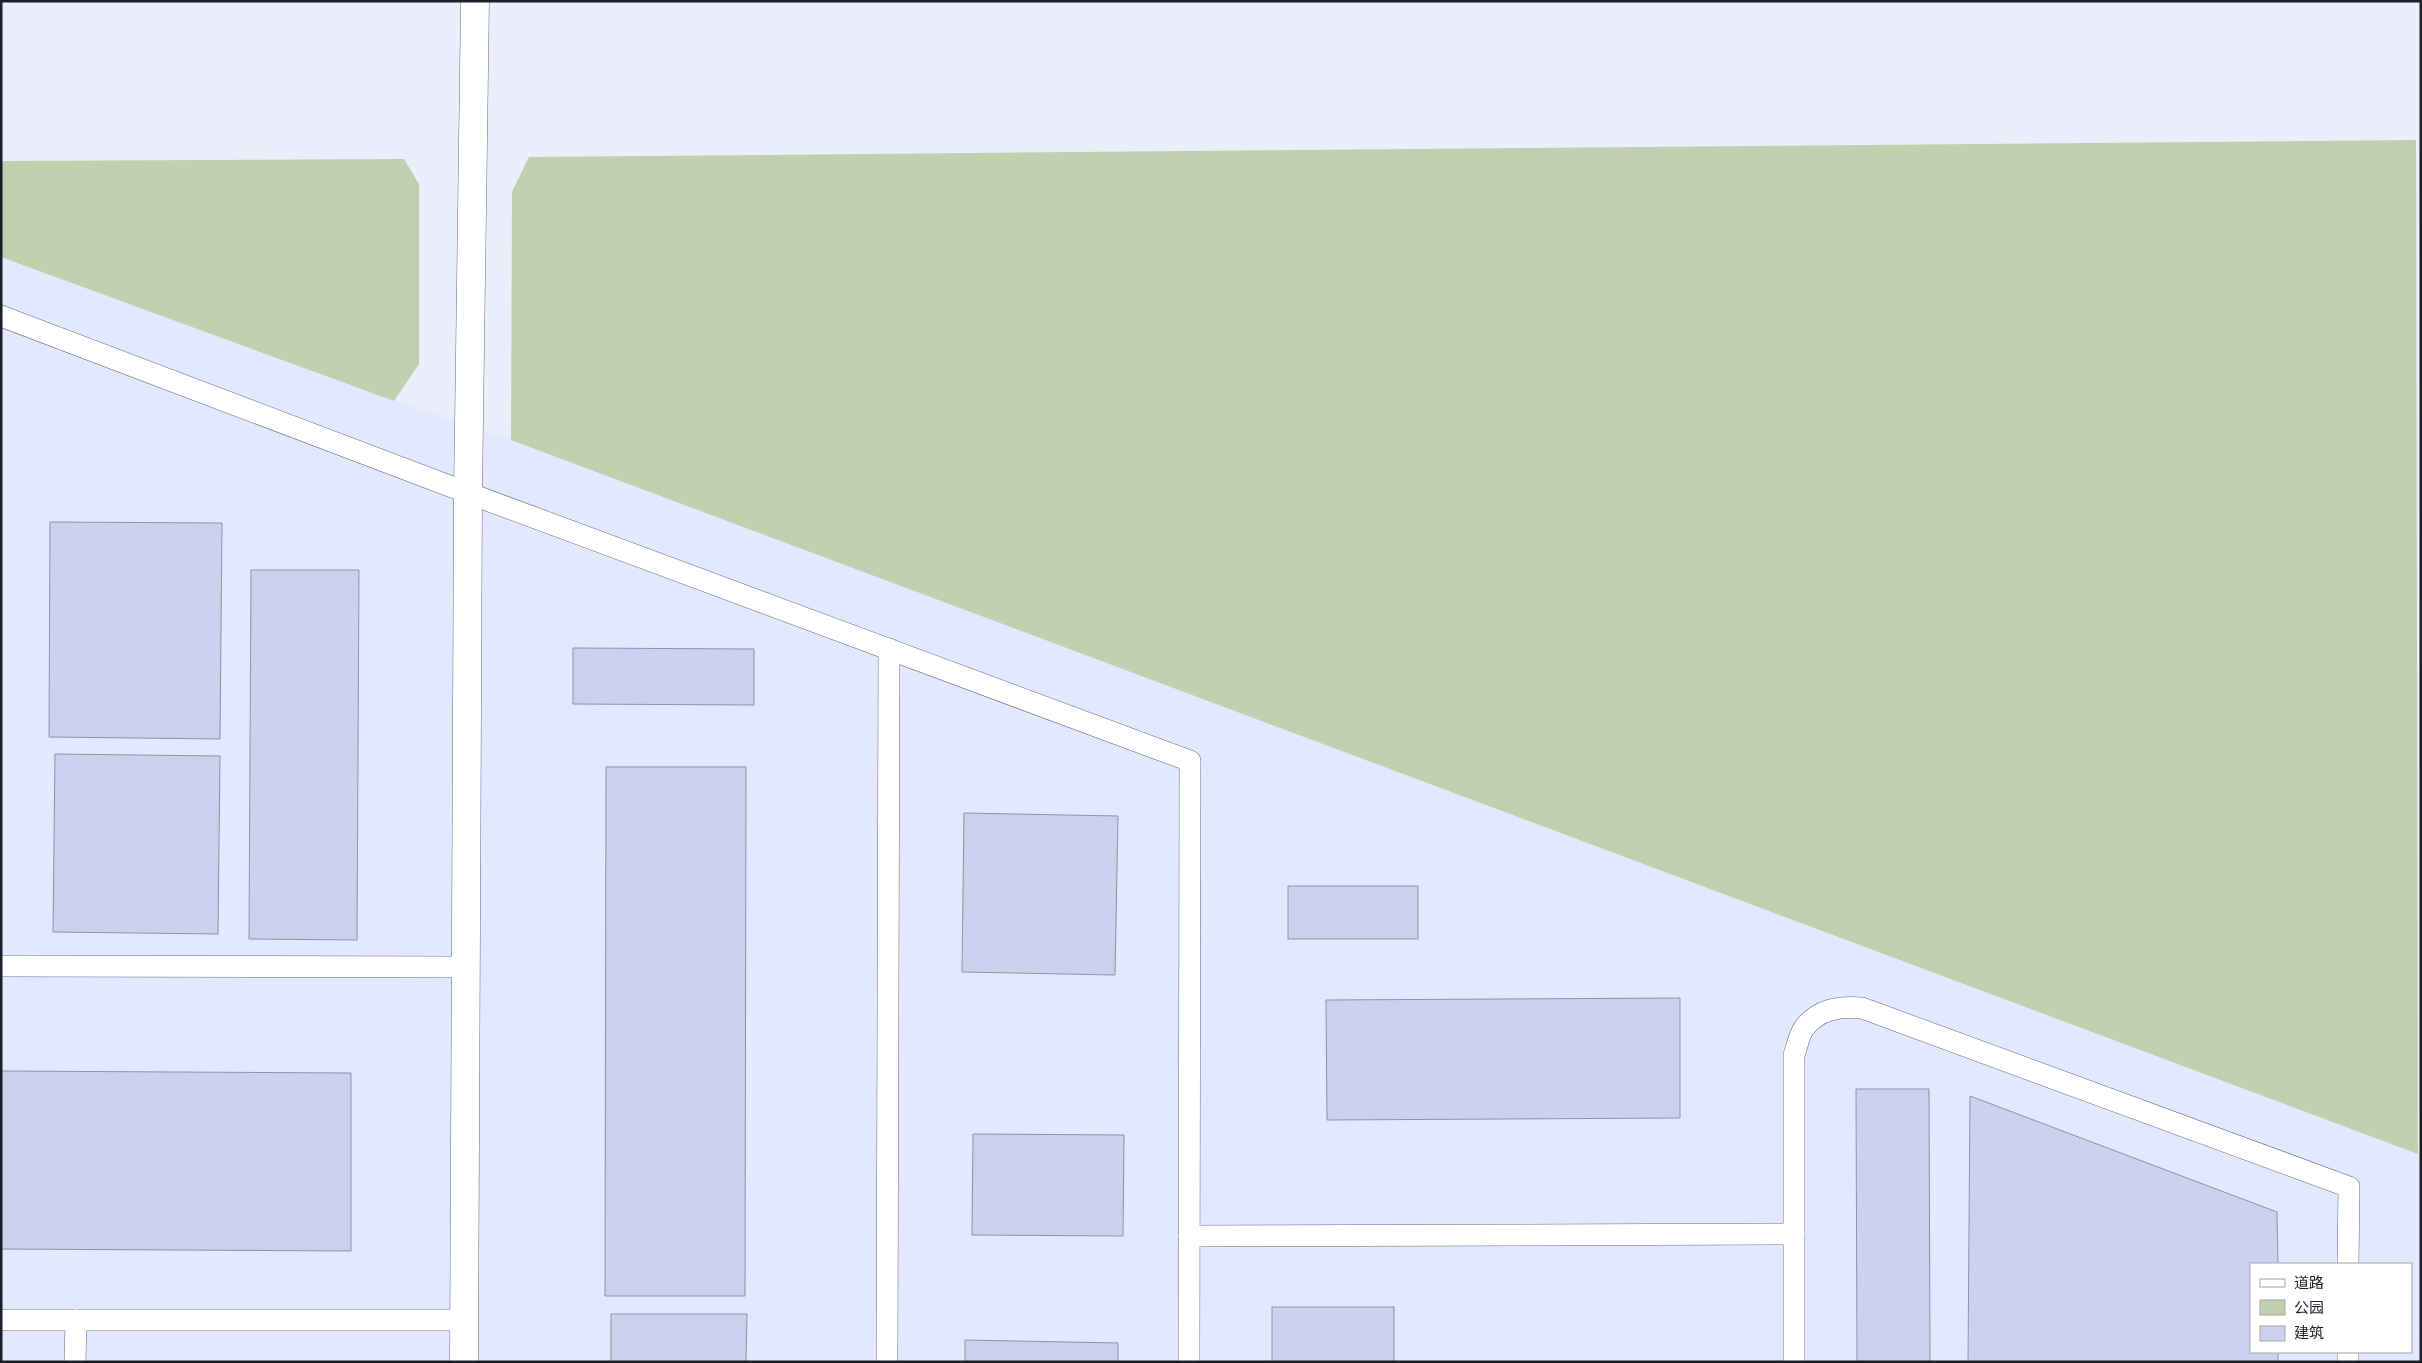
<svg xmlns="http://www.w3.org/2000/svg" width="2422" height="1363" font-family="Lato,'Noto Sans SC',sans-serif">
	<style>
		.built { fill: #e2e8fe; fill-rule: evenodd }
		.green { fill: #c0cfad }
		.building { fill: #cad1ed; stroke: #8a91ab }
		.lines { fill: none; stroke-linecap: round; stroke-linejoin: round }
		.lane-casing { stroke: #636982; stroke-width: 22 }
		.street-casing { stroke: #636982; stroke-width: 29 }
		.lane { stroke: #fff; stroke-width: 21 }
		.street { stroke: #fff; stroke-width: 28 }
	</style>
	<rect width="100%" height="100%" fill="#eceffb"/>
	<path class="built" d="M1,257L394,401L511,440L2418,1154L2419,1362H1ZM2251,1264H2411V1352H2251Z"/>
	<g class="green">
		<path d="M2416,140L2418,1154L511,440L512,192L529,157Z"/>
		<path d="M404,159L419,184V364L394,401L1,257V161Z"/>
	</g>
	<g class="building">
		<path d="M50,522L222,523L220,739L49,737Z"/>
		<path d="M251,570H359L357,940L249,939Z"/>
		<path d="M573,648L754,649V705L573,704Z"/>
		<path d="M55,754L220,756L218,934L53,932Z"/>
		<path d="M606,767H746L745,1296H605Z"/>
		<path d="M964,813L1118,816L1115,975L962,972Z"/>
		<rect x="1288" y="886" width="130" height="53"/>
		<path d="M1680,998V1118L1327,1120L1326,1000Z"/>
		<path d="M1,1071L351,1073V1251L1,1249Z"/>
		<path d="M1856,1089H1929L1930,1362H1857Z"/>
		<path d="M1970,1096L2277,1212L2278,1264H2251V1352H2278V1362H1968Z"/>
		<path d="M973,1134L1124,1135L1123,1236L972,1235Z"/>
		<rect x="1272" y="1307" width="122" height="55"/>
		<path d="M611,1314H747L746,1362H611Z"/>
		<path d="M965,1340L1118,1343V1362H965Z"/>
	</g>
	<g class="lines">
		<g class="lane-casing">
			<g id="lane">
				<path d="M1,316L468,493L1190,761L1189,1362"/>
				<path d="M1,966L466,967"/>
				<path d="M1189,1236L1794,1234"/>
				<path d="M1,1320H464"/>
				<path d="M75,1362L76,1320"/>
				<path d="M887,1362L889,649"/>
				<path d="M1794,1362V1055C1797,1047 1799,1035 1804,1028C1819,1009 1839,1006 1862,1008L2349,1187L2348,1264"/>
				<path d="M2348,1362V1352"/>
			</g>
		</g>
		<g class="street-casing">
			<path id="street" d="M464,1362L468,493L475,1"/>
		</g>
		<use href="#lane" class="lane"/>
		<use href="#street" class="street"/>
	</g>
	<rect width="2422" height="1363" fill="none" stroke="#1c1e29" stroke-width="5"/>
	<rect x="2250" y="1263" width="162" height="90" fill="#ffffff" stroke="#a4a5a9"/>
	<rect x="2260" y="1279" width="25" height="8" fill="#ffffff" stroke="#a4a5a9"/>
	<text x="2294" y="1288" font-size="15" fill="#1c1e29">道路</text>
	<rect x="2260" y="1300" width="25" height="15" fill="#c0cfad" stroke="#a4a5a9"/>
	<text x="2294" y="1313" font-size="15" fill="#1c1e29">公园</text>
	<rect x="2260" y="1326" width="25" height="15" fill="#cad1ed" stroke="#a4a5a9"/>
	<text x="2294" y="1338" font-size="15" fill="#1c1e29">建筑</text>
</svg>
